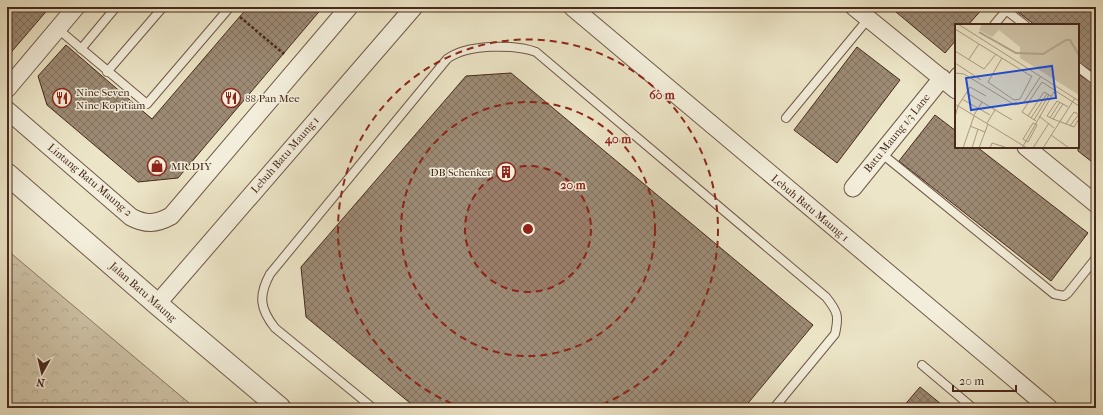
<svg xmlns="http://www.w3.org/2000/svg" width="1103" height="415" font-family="'IM FELL French Canon',serif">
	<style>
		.forest { fill: url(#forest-crowns); stroke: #8c7764 }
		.building { fill: url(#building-cross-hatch); stroke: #47291d }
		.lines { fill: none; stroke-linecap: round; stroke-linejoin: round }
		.service-casing { stroke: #705848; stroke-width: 10 }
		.minor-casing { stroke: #705848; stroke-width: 19 }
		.tertiary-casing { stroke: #705848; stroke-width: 23 }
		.path { stroke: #47291d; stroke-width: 2.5; stroke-dasharray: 3 2; stroke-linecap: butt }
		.service { stroke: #f3eedb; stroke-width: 8 }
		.minor { stroke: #f3eedb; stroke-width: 17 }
		.tertiary { stroke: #f3eedb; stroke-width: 21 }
		.ring { fill: none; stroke: #8f2418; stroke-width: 2; stroke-dasharray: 7 5 }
		.labels { text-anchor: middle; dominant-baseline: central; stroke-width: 3; stroke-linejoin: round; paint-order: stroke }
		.poi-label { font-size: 11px; fill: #47291d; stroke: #f3eedb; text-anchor: start }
		.street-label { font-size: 11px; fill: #47291d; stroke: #f3eedb }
		.inset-river { fill: none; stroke: #b4a58d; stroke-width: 2 }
		.inset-road { fill: none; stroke: #aa9a83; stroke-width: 1 }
		.view { fill: #1d4ed8; fill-opacity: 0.15; stroke: #1d4ed8; stroke-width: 2 }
		.inset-edge { fill: none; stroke: #47291d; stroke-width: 2 }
		.centre { fill: #8f2418; stroke: #f3eedb; stroke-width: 2 }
		.ring-label { font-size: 12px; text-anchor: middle; font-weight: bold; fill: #8f2418; stroke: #f3eedb; stroke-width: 3; stroke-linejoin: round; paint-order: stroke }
	</style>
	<defs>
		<pattern id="forest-crowns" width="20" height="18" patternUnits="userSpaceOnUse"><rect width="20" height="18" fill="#d0c5aa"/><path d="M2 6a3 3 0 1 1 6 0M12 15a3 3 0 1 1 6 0" fill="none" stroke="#b4a992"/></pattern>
		<pattern id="building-cross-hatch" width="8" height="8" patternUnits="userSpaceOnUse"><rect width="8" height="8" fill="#9d8b75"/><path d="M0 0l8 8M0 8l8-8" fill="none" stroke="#82725f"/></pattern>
	</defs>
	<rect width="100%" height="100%" fill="#ece5c7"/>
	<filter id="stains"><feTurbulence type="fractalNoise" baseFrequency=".005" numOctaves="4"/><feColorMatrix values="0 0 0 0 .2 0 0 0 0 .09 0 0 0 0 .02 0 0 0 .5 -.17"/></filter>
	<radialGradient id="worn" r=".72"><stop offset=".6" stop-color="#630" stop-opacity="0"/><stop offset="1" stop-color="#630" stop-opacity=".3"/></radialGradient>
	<path class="forest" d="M7,250L195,408H7Z"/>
	<g class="building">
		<path d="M7,7H50L7,57Z"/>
		<path d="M248,7H323L178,178L138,182L47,105L38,76L66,45L152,119Z"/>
		<path d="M890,7H984L968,25H956V40L945,53Z"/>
		<path d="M1014,7H1096V74L1078,62V25H1035L1014,9Z"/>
		<path d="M857,47L900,80L837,163L794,130Z"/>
		<path d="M511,73L813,325L744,408H416L306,317L301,267L466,76Z"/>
		<path d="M1078,74L1096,86V165L1078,151Z"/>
		<path d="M935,115L956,131V147H977L1088,233L1051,281L899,161Z"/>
		<path d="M920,387L946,408H902Z"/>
	</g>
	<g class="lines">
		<g class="service-casing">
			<g id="service">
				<path d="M1002,7L1025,25"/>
				<path d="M994,25L1009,7"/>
				<path d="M58,29L147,104L230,7"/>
				<path d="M81,49L116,7"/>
				<path d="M1078,67L1096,81"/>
				<path d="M107,72L163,7"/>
				<path d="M947,83L956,72"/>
				<path d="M786,118L868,19"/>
				<path d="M881,153L1054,294L1064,296L1068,293L1096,258"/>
				<path d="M922,365L973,408"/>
				<path d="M373,408L275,328C260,309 258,296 270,274L447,59C467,44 513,44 536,52L826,297C838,312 839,316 835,334L774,408"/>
			</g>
		</g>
		<g class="minor-casing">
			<g id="minor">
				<path d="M572,7L1049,408"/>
				<path d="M854,7L956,90"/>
				<path d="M7,89L76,7"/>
				<path d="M7,110L131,217C146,225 156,224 171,216L349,7"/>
				<path d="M1026,147L1096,204"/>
				<path d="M853,188L942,78"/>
				<path d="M157,304L414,7"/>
			</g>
		</g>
		<g class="tertiary-casing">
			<path id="tertiary" d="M7,174L157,304L280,408"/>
		</g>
		<path class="path" d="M240,17L284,54"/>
		<use href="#service" class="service"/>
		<use href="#minor" class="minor"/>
		<use href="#tertiary" class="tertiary"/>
	</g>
	<circle cx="528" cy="229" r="63" fill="#8f2418" fill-opacity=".12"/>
	<g class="ring">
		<circle cx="528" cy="229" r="63"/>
		<circle cx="528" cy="229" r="127"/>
		<path d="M463 408A190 190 0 1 1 593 408"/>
	</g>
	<defs>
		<g id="restaurant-ring" transform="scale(1)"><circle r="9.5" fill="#f3eedb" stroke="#8f2418" stroke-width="1.5"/><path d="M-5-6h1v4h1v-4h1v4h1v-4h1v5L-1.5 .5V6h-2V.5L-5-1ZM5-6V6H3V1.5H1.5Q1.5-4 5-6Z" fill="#8f2418"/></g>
		<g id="shop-ring" transform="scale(1)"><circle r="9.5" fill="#f3eedb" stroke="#8f2418" stroke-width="1.5"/><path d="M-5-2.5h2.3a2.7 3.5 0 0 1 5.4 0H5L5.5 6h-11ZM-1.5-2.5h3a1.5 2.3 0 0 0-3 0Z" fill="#8f2418"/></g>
		<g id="building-ring" transform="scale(1)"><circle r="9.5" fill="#f3eedb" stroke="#8f2418" stroke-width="1.5"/><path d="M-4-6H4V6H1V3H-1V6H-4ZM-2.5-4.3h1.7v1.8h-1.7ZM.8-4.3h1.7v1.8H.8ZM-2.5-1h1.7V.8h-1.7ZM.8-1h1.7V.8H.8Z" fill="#8f2418"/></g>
	</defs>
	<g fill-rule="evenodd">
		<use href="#restaurant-ring" x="62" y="98"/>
		<use href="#restaurant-ring" x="231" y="98"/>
		<use href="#shop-ring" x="157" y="166"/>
		<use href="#building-ring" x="506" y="172"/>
	</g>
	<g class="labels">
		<g class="poi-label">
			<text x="76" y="92">Nine Seven<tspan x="76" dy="13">Nine Kopitiam</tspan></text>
			<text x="245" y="98">88 Pan Mee</text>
			<text x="171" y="166">MR.DIY</text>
			<text x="492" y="172" text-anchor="end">DB Schenker</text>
		</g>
		<g class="street-label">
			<text transform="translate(897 133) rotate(-51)">Batu Maung 1/3 Lane</text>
			<text transform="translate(285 155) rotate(-49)">Lebuh Batu Maung 1</text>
			<text transform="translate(90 180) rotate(40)">Lintang Batu Maung 2</text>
			<text transform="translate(810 208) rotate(40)">Lebuh Batu Maung 1</text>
			<text transform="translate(143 292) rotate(41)">Jalan Batu Maung</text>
		</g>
	</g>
	<g transform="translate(955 24)">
		<rect width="124" height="124" fill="#ece5c7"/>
		<path d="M27,0H124V71L65,34V23L44,6L37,13L24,6Z" fill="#d0c5aa"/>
		<path class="inset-river" d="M24,8L61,29L88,30L111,16H115L124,31"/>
		<path class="inset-road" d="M3,0L124,77M0,5L24,20L76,52H77L65,75L59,76L33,58L47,34M0,27L29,45L41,30M14,35L24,20M0,39L26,56M0,49L9,50L60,81L69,78L86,52M12,69L57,96M7,75L35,91M0,80L72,124M113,83L108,80L98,95L119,103L124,95M19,91L27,78M73,92L89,68L96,72M84,92L99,104M0,93L3,82L15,63L31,72M76,94L92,70M95,94L105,78M98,95L92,92L102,77L108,80M79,96L94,71M81,97L67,88L87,58L124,82M32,99L40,86M78,99L82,101L73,118L68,115ZM111,100L119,88L123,90M15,102L30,108M115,102L124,90M96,111L114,124M8,124L19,92M17,124L23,105M24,124L33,100M35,124L37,119L50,123M67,124L100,66M78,124L94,99M88,124L120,74"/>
		<path class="view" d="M97,42L101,74L16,86L11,54Z"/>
		<rect width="124" height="124" class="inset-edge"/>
	</g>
	<circle cx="528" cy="229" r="6" class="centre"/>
	<g class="ring-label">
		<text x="662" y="99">60 m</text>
		<text x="618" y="143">40 m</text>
		<text x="573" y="189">20 m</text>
	</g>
	<rect width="1103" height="415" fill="none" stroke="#ece5c7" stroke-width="24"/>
	<rect x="8" y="8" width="1087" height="399" fill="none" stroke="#47291d" stroke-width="2"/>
	<rect x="12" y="12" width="1079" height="391" fill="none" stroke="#47291d"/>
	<g transform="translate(42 373) rotate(188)" stroke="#f3eedb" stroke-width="3" paint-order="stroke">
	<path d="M0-3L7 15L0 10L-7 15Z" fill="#47291d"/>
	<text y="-6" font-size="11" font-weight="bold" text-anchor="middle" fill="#47291d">N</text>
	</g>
	<path d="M953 385v6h63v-6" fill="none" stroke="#47291d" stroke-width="2"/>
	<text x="959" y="385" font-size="12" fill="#47291d" stroke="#f3eedb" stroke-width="3" paint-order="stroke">20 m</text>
	<rect width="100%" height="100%" filter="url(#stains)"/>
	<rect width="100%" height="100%" fill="url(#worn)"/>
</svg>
